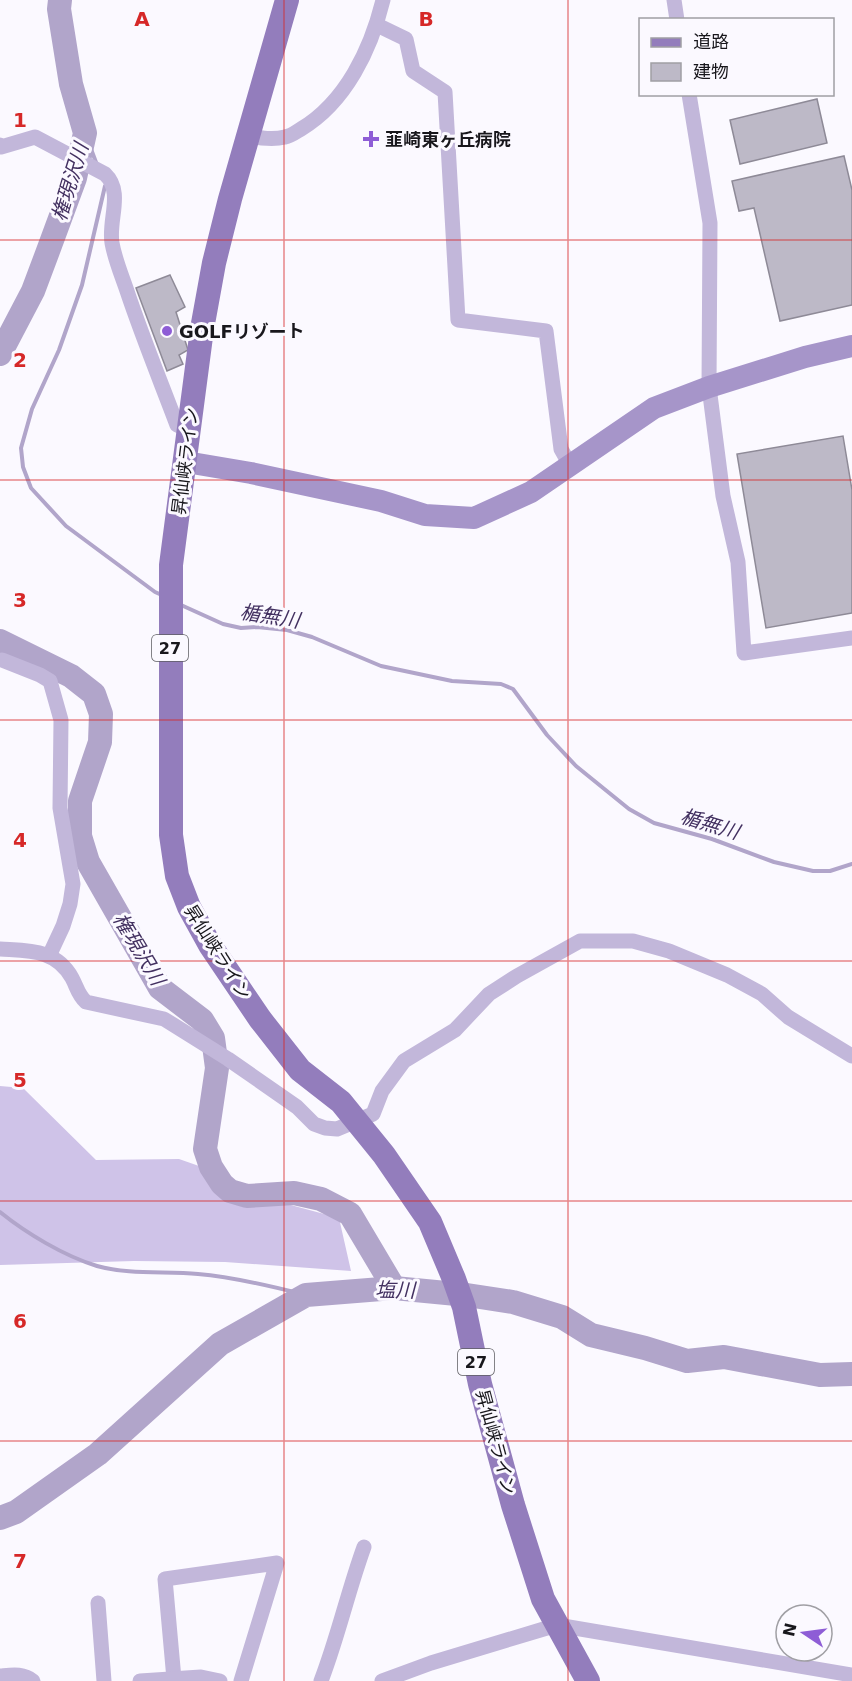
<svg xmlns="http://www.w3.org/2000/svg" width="852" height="1681" font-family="'DejaVu Sans','Noto Sans JP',sans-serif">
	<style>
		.forest { fill: #cfc3e8 }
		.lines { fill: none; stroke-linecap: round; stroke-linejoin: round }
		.stream { stroke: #b1a5ca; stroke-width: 4 }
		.river { stroke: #b1a5ca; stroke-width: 24 }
		.building { fill: #bdb9c7; stroke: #8e8a97; stroke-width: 1.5 }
		.street { stroke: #c2b7da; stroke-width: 15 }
		.secondary { stroke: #a695c9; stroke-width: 22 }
		.primary { stroke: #937dbc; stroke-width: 24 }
		.grid { fill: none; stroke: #d62828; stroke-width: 1.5; stroke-opacity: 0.55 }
		.poi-dot { fill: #8e5dd6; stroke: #fbf9ff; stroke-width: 2 }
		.labels { text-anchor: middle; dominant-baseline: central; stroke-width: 6; stroke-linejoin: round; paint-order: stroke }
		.shield { fill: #fbf9ff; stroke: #5c5b60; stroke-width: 1.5 }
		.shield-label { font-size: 16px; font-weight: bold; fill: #18171c }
		.poi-label { font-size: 18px; font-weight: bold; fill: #18171c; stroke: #fbf9ff; text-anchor: start }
		.street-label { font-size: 18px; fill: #18171c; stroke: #fbf9ff }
		.water-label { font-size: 20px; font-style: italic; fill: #433161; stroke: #fbf9ff }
		.grid-label { font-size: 20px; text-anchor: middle; font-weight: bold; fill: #d62828; stroke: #fbf9ff; stroke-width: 6; stroke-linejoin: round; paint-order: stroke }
	</style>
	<rect width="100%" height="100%" fill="#fbf9ff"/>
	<path class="forest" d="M0,1086L23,1088L96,1160L179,1159L199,1166L223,1195L243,1207L287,1204L339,1218L351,1271L225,1262L134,1261L0,1265Z"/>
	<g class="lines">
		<g class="stream">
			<path d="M85,133L97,165"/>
			<path d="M105,186L82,285L59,350L32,409L21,448L23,467L31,488L66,526L155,592L164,596"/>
			<path d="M181,605L223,624L241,628L257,627L287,630L312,637L381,666L452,681L501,684L513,689L547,735L576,766L629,809L654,823L712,839L774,862L813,871H830L852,864"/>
			<path d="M0,1212C26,1233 64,1256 97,1266C129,1275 165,1271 198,1274C234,1277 271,1286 306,1295"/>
		</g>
		<g class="river">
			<path d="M0,354L33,291L48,251L75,178L85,133L71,84L59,9L60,0"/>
			<path d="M0,641L71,676L94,694L101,714L100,742L80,801V836L88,862L160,988L202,1020L213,1038L217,1068L205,1149L211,1167L222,1184L230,1191L247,1196L294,1193L321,1199L350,1214L394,1288"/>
			<path d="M0,1518L16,1512L98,1454L220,1344L306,1295L394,1288L467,1295L513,1302L562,1317L591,1335L645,1348L687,1361L724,1357L820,1375L852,1374"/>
		</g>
	</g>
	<g class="building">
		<path d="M817,99L827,143L740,164L730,120Z"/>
		<path d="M844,156L852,190V305L780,321L754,208L739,211L732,181Z"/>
		<path d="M170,275L185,307L176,312L188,350L179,355L183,364L167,371L136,288Z"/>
		<path d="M843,436L852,490V613L766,628L737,454Z"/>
	</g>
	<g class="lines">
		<g class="street">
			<path d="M674,0L677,20"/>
			<path d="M377,25L406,39L413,71L445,92L458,320L546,331L561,449L570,465"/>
			<path d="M689,94L710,223L709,387L723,496L738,562L744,653L852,638"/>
			<path d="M249,136C261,138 273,140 285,137C291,136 296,132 301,129C346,102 371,49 383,0"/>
			<path d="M0,145L1,147L35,137L105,174C124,192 108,220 112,243C115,260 122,276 127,291C142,336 160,380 177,425L188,430"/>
			<path d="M2,660L40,675L50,681L61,720L60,808L73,884L70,904L63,926L49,956"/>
			<path d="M0,949C29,951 56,949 72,978C77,987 78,995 86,1002L164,1019L228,1059L297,1107L314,1124L325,1128L337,1129L373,1114L382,1091L404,1061L455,1030L489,994L517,976L580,941H633L669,951L727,975L762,994L788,1017L852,1056"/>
			<path d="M98,1603L104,1681"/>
			<path d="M0,1676C12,1675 23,1673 33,1681"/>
			<path d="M174,1679L165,1579L277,1563L241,1681"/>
			<path d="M140,1681L201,1677L220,1681"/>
			<path d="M321,1681C338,1637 348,1591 364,1547"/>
			<path d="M382,1681L431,1663L557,1625L852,1675"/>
		</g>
		<path class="secondary" d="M186,462L251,473L381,501L425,515L474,518L531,492L654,408L709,387L805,357L852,346"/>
		<path class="primary" d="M287,0L230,199L214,263L202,329L171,565V835L177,876L189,907L210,945L260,1019L300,1070L341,1102L384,1155L430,1222L454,1279L464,1307L480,1384L513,1505L543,1599L588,1681"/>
	</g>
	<path class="grid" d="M284,0V1681M568,0V1681M0,240H852M0,480H852M0,720H852M0,961H852M0,1201H852M0,1441H852"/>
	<g class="poi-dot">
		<path d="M368 130h6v6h6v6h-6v6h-6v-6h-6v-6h6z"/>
		<circle cx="167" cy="331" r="6"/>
	</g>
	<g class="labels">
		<g class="shield">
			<rect x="152" y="635" width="36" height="26" rx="4.5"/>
			<rect x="458" y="1349" width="36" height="26" rx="4.5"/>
		</g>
		<g class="shield-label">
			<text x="170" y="648">27</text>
			<text x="476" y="1362">27</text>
		</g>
		<g class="poi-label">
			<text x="385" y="139">韮崎東ヶ丘病院</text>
			<text x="179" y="331">GOLFリゾート</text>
		</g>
		<g class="street-label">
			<text transform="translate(185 461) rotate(-83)">昇仙峡ライン</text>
			<text transform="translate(218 952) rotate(58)">昇仙峡ライン</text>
			<text transform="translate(496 1442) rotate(75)">昇仙峡ライン</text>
		</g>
		<g class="water-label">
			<text transform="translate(70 182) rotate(-73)">権現沢川</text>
			<text transform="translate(270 616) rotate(9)">楯無川</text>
			<text transform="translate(710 824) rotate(17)">楯無川</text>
			<text transform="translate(139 949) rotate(59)">権現沢川</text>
			<text transform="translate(395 1290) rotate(1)">塩川</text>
		</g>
	</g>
	<g class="grid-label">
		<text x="142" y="26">A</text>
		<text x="426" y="26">B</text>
		<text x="20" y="127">1</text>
		<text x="20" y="367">2</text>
		<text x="20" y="607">3</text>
		<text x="20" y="847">4</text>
		<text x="20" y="1087">5</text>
		<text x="20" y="1328">6</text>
		<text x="20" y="1568">7</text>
	</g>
	<rect x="639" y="18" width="195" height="78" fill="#fbf9ff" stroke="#a09fa4" stroke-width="1.5"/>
	<rect x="651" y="38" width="30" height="9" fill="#937dbc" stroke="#a09fa4" stroke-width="1.5"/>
	<text x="693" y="48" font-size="18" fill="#18171c">道路</text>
	<rect x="651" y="63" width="30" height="18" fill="#bdb9c7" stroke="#a09fa4" stroke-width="1.5"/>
	<text x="693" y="78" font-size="18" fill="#18171c">建物</text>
	<g transform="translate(804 1633) rotate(283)"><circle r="28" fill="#fbf9ff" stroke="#a09fa4" stroke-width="1.5"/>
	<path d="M0-4.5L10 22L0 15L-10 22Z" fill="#8e5dd6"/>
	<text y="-9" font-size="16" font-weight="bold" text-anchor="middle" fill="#18171c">N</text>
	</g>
</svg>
